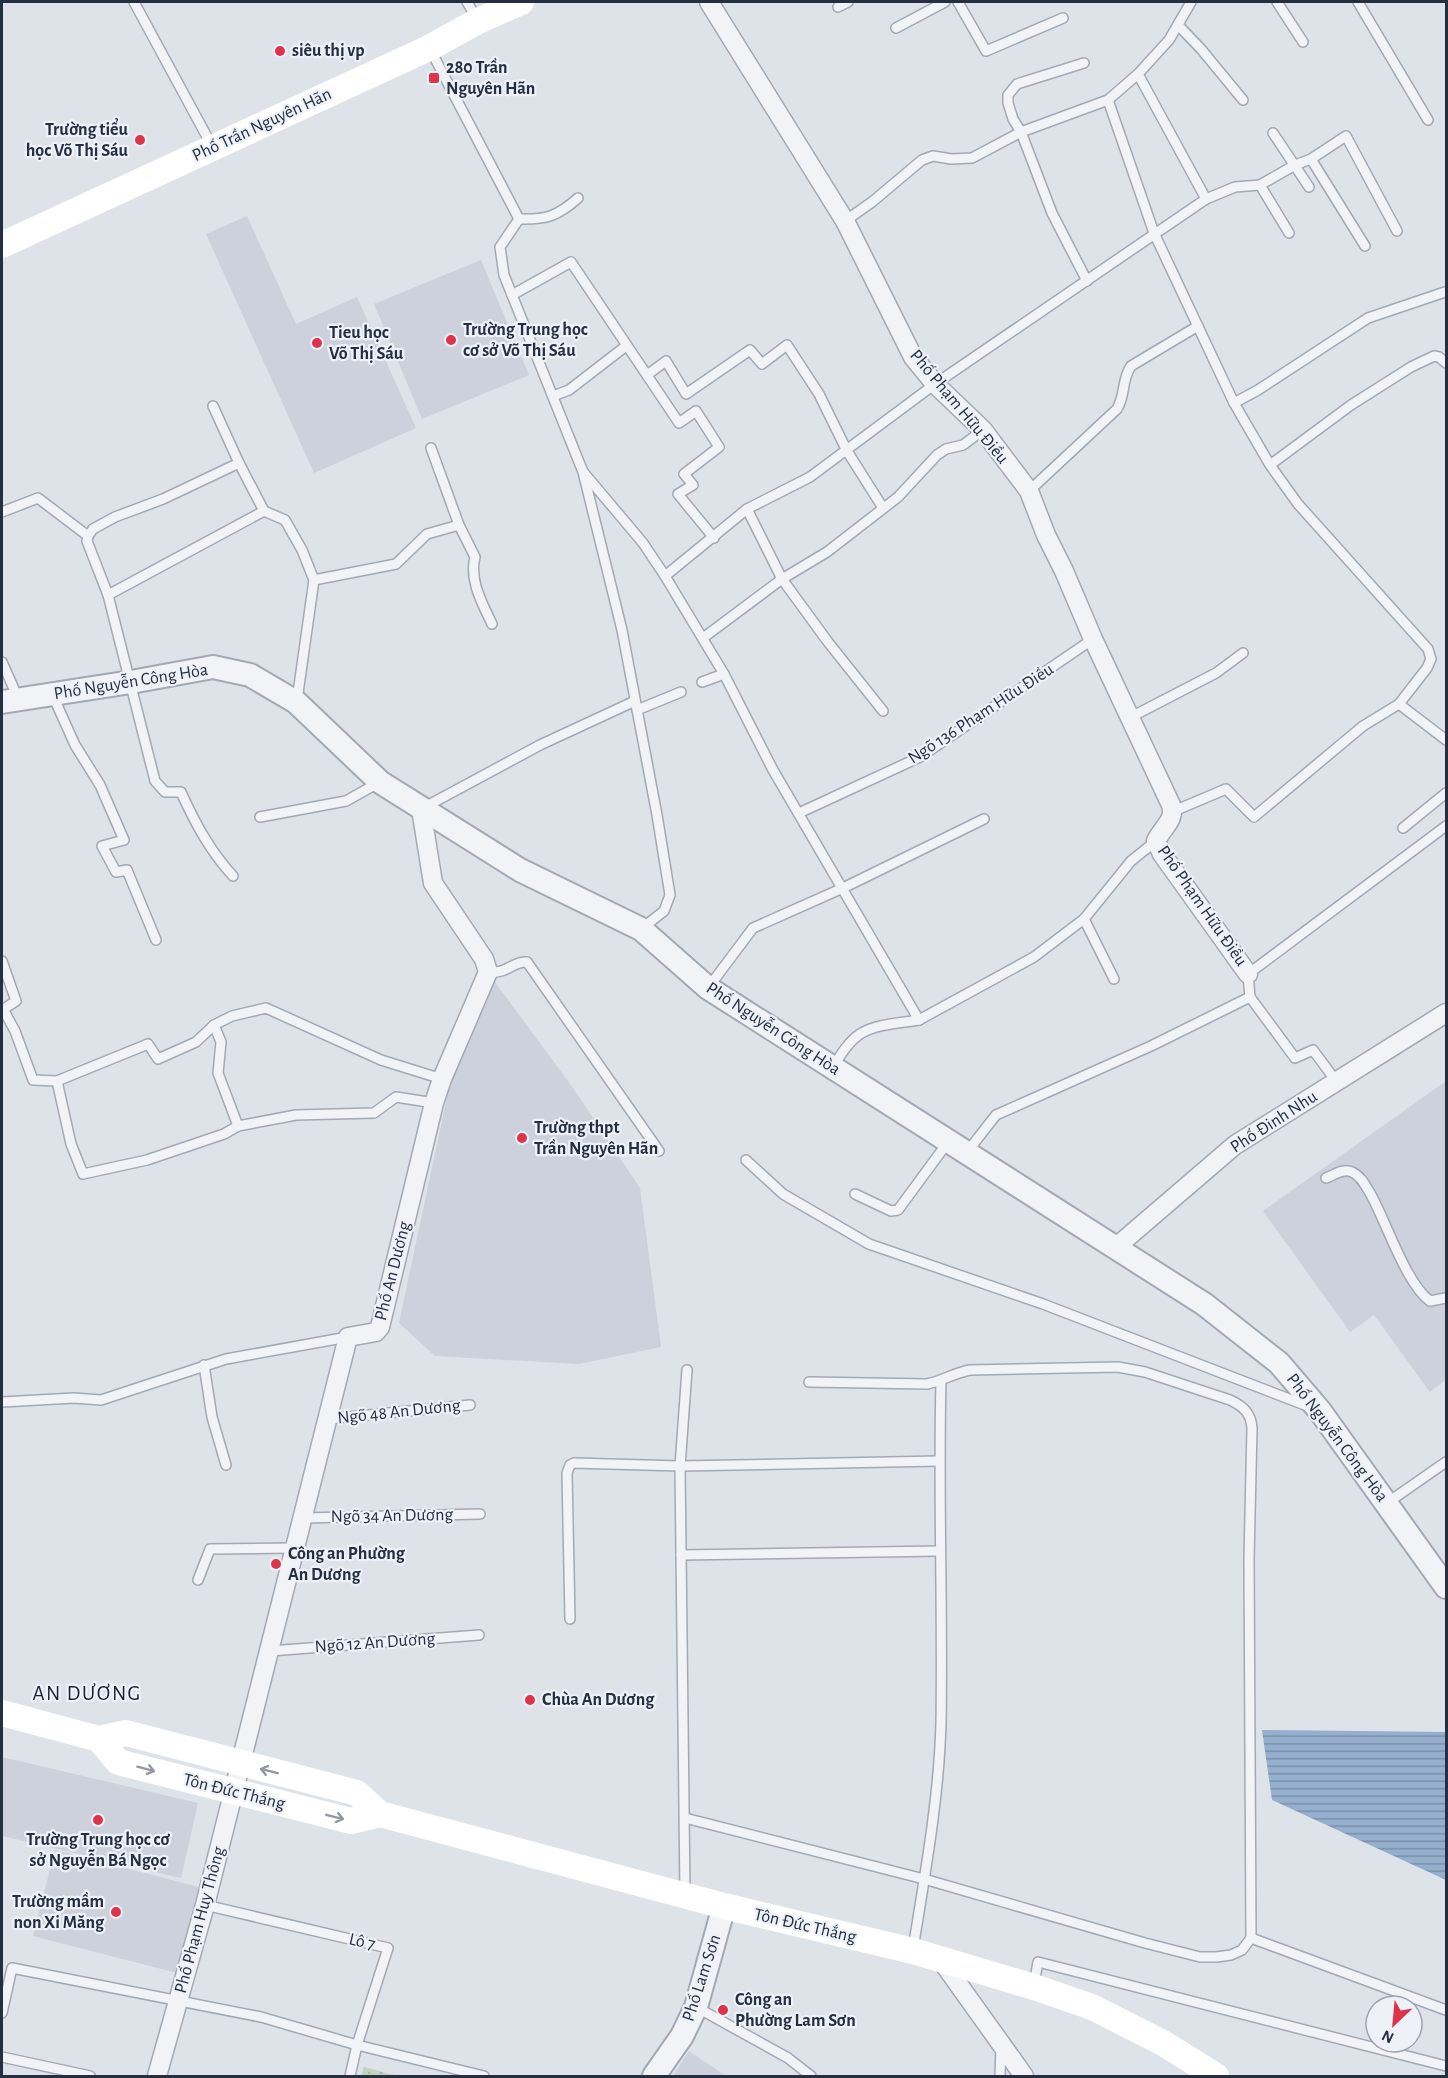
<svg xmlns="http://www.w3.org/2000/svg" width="1448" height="2078" font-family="'Alegreya Sans',sans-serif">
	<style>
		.built { fill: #ccd1dc }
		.grass { fill: url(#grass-dots) }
		.water { fill: url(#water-rules) }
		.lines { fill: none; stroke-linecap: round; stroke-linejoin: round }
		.service-casing { stroke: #a3a9b4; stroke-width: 12 }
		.minor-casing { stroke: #a3a9b4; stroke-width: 21 }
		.tertiary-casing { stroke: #a3a9b4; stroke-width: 26 }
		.service { stroke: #f1f3f7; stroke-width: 9 }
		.minor { stroke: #f1f3f7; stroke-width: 18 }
		.tertiary { stroke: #f1f3f7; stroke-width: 22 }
		.secondary { stroke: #fff; stroke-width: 26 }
		.oneway { stroke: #9297a0 }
		.poi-dot { fill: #dd344b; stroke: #eef1f7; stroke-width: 2 }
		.labels { text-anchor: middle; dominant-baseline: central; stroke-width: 4.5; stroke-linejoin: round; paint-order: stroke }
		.poi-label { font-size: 18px; font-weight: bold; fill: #252f42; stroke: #eef1f7; text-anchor: start }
		.street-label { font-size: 18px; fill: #252f42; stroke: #eef1f7 }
		.quarter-label { font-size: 21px; letter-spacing: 1.5px; fill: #182033; stroke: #eef1f7 }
	</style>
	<defs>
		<pattern id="grass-dots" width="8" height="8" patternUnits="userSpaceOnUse" patternTransform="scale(1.5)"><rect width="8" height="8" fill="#c3d4be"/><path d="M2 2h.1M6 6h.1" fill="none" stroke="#a7b6a4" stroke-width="1.8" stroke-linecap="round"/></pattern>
		<pattern id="water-rules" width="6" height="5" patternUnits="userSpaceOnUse" patternTransform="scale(1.5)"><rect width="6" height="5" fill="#95afce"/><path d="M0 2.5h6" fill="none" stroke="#798fa9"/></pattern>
	</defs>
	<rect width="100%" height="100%" fill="#dee2e9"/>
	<g class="built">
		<path d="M247,216L296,324L357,297L416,428L314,473L206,234Z"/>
		<path d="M481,260L529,375L422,419L374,304Z"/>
		<path d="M492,978L573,1088L640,1188L661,1347L579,1364L435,1356L399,1323L453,1069Z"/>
		<path d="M1446,1081V1380L1430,1392L1374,1315L1350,1332L1263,1211Z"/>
		<path d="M2,1757L198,1803L181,1878L2,1836Z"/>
		<path d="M55,1850L199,1887L177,1973L33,1936Z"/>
		<path d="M689,2051L726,2076H673Z"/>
	</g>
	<path class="grass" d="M364,2067L398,2076H361Z"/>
	<path class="water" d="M1262,1730L1446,1732V1880L1272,1800Z"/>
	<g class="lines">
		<g class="service-casing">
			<g id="service">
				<path d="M134,2L212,146"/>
				<path d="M467,2L477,19"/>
				<path d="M958,2L986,51L1063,18"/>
				<path d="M1277,2L1303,42"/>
				<path d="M1358,2L1428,120"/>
				<path d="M838,7L848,2"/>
				<path d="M1178,25L1201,49L1243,100"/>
				<path d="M896,28L945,2"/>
				<path d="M430,49L519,219L500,247L504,275L583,472L622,630L657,815L670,895L664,911L641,929"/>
				<path d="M1084,63L1017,84L1008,95V103L1013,119L1021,132L1052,213L1087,281"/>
				<path d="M1138,74L1206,199"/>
				<path d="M1108,100L1154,233L1234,403L1270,465L1298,504L1428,649L1431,659L1427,668L1399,704L1363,726L1254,817L1226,789L1174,811"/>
				<path d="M1273,133L1309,187"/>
				<path d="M1311,159L1365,246"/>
				<path d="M1260,185L1289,233"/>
				<path d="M519,219C546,220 558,216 578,198"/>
				<path d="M845,221L872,202L922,160L933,156L951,159L972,158L1021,132L1108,100L1138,74L1169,40L1191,2"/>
				<path d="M512,295L571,262L679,423L696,411L719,447L684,474L693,485L678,494L714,538"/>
				<path d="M647,375L666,361L686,394L750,350L762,364L787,345L819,394L847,451L883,508"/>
				<path d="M553,396L569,390L626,346"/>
				<path d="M1234,403L1258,390L1368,318L1445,292"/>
				<path d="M213,406L239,463L264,511L285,520L302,550L314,580"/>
				<path d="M431,448L459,525L475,557C469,580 482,603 492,624"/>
				<path d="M1270,465L1351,405L1411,367L1434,356L1439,357L1446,363"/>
				<path d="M584,473L643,543L665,576L724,674L773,770L919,1020C900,1023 876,1024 860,1034C848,1042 840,1056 833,1067"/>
				<path d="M1029,491L1117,409C1126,394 1121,381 1131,366L1198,326"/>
				<path d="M747,509L782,579L828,642L883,711"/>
				<path d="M2,512L38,498L88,536"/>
				<path d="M665,576L747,509L810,477L935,384L1206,199L1235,187L1260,185L1295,165L1311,159L1346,136L1397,231"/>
				<path d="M108,595L264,511"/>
				<path d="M703,638L782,579L827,552L898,497L937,455L946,449L963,445L983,430"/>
				<path d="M2,662L18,698"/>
				<path d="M702,682L724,674"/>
				<path d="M53,696L75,745L100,785L124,840L102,846L116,872L127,870L156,940"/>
				<path d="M297,700L314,580L396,564L427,534L459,525"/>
				<path d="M1399,704L1446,740"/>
				<path d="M637,710L681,692"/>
				<path d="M1131,717L1216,673L1243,653"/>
				<path d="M423,808L540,745L635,701"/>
				<path d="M799,813L920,757L1093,639"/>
				<path d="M260,817L346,801L378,783"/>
				<path d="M1403,828L1446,793"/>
				<path d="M233,876C210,851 195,823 181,792H165L155,781L108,595L87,541L88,536L93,529L115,517L163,499L239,463"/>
				<path d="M1084,919L1114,979"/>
				<path d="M2,961L16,1001L2,1010"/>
				<path d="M488,972C509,974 512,961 527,962L659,1151"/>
				<path d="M708,988L753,928L843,888L984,819"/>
				<path d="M1250,997L1295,1058L1313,1050L1336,1081"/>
				<path d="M3,1009L15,1031L33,1080L57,1081L148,1044L158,1059L196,1042L214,1025L232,1016L266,1008L381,1060L442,1079"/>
				<path d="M919,1020L1034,957L1084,919L1131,861L1156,841"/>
				<path d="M57,1081L71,1144L83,1174L147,1160L224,1134L238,1126L218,1073L221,1042L214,1025"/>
				<path d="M238,1126L296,1115L374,1113L396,1097L434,1103"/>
				<path d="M967,1152L996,1115L1151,1046L1250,997L1248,974L1446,826"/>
				<path d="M746,1160L783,1194L869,1244L1043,1304L1310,1407"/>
				<path d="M1326,1178C1334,1175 1343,1168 1352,1172C1361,1176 1365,1185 1370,1193C1386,1221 1406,1284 1430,1301L1446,1298"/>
				<path d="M855,1194L891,1211L898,1210L948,1142"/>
				<path d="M204,1365L212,1417L226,1465"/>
				<path d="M809,1382L927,1384C942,1381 954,1373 970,1370L1118,1367L1145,1372L1230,1400C1243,1406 1251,1413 1252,1428L1249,1559L1251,1938"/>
				<path d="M2,1402L74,1398L101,1400L226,1359L348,1337"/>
				<path d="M328,1419L470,1405"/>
				<path d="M1387,1503L1446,1462"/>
				<path d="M303,1518L480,1514"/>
				<path d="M681,1555L940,1551"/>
				<path d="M198,1580L210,1549L296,1548"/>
				<path d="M570,1619L567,1473L570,1465L574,1463L680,1466L939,1461"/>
				<path d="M270,1651L479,1635"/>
				<path d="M685,1818L924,1879L1145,1943L1200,1957H1216L1231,1955L1242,1950L1251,1938L1446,2010"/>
				<path d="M685,1893L680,1466L687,1370"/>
				<path d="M205,1905L388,1948L357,2045L350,2076"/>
				<path d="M913,1949C925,1874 939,1798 941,1723C943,1609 938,1495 941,1381"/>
				<path d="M1034,1984L1038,1962L1446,2066"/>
				<path d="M696,2007L788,2058L811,2076"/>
				<path d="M2,2013L12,1968L261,2017L357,2045L484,2076"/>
				<path d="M2,2057L90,2076"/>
				<path d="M1000,2076L1001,2047"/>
			</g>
		</g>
		<g class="minor-casing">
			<g id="minor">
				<path d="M709,2L845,221L913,357L935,384L983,430L1029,491L1046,535L1064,571L1093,639L1171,805C1176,820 1162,828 1156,841L1162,854L1248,974"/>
				<path d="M1115,1248L1235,1145L1446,1013"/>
				<path d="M941,1960L1024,2076"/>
				<path d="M157,2076L205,1905L348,1337L376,1332L380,1327L434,1103L442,1079L488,972L484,959L433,883L421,809"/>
			</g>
		</g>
		<g class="tertiary-casing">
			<g id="tertiary">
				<path d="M2,702L131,682L213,667L250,675L296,702L380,782L520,870L641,929L708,988L1204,1304L1279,1363L1320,1411L1446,1587"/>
				<path d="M654,2076L682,2036L696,2007L724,1906"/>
			</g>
		</g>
		<use href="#service" class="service"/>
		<use href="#minor" class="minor"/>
		<use href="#tertiary" class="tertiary"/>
		<g class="secondary">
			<path d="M2,245L429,48L478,21L521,2"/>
			<path d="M2,1713L99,1739L126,1733L357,1793L380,1814L724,1906L913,1951L1034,1987L1092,2007L1163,2043L1216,2076"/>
			<path d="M99,1739L118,1762L351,1821L380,1814"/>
		</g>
	</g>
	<defs><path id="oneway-shaft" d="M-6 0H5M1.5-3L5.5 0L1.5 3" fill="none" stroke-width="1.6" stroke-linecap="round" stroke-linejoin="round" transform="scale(1.5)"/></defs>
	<g class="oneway">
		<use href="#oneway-shaft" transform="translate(146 1769) rotate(15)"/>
		<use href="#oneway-shaft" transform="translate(269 1771) rotate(-166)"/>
		<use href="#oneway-shaft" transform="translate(335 1817) rotate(14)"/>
	</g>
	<g class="poi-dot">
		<circle cx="280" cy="51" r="6"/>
		<rect x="428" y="72" width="12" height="12" rx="3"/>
		<circle cx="140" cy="140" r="6"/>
		<circle cx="451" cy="340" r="6"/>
		<circle cx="317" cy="343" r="6"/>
		<circle cx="522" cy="1138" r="6"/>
		<circle cx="276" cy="1564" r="6"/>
		<circle cx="530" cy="1700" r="6"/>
		<circle cx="98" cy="1820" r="6"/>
		<circle cx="116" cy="1912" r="6"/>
		<circle cx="723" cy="2010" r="6"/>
	</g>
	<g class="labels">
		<g class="poi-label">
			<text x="292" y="51">siêu thị vp</text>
			<text x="446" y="68">280 Trần<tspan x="446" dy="21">Nguyên Hãn</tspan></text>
			<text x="128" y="130" text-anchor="end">Trường tiểu<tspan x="128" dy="21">học Võ Thị Sáu</tspan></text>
			<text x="463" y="330">Trường Trung học<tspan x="463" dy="21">cơ sở Võ Thị Sáu</tspan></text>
			<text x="329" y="333">Tieu học<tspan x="329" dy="21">Võ Thị Sáu</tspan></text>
			<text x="534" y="1128">Trường thpt<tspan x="534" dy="21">Trần Nguyên Hãn</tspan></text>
			<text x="288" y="1554">Công an Phường<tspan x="288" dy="21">An Dương</tspan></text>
			<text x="542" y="1700">Chùa An Dương</text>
			<text x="98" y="1840" text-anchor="middle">Trường Trung học cơ<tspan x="98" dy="21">sở Nguyễn Bá Ngọc</tspan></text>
			<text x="104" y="1902" text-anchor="end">Trường mầm<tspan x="104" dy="21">non Xi Măng</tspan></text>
			<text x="735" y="2000">Công an<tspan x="735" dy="21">Phường Lam Sơn</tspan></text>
		</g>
		<g class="street-label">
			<text transform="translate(262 125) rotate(-25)">Phố Trần Nguyên Hãn</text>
			<text transform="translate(959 407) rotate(50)">Phố Phạm Hữu Điều</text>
			<text transform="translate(131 682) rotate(-9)">Phố Nguyễn Công Hòa</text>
			<text transform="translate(981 714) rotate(-33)">Ngõ 136 Phạm Hữu Điều</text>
			<text transform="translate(1202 906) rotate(55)">Phố Phạm Hữu Điều</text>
			<text transform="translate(773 1029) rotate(33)">Phố Nguyễn Công Hòa</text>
			<text transform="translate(1274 1122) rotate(-33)">Phố Đinh Nhu</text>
			<text transform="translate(393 1271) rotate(-76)">Phố An Dương</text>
			<text transform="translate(399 1412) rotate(-6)">Ngõ 48 An Dương</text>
			<text transform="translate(1337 1438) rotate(53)">Phố Nguyễn Công Hòa</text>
			<text transform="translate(392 1516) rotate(-1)">Ngõ 34 An Dương</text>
			<text transform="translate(375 1643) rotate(-4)">Ngõ 12 An Dương</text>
			<text transform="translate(234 1792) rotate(14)">Tôn Đức Thắng</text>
			<text transform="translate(200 1920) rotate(-75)">Phố Phạm Huy Thông</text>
			<text transform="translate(805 1926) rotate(13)">Tôn Đức Thắng</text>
			<text transform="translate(362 1942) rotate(13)">Lô 7</text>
			<text transform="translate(702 1978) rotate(-72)">Phố Lam Sơn</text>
		</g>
		<g class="quarter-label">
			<text x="87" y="1693">AN DƯƠNG</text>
		</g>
	</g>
	<rect width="1448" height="2078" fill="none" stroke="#252f42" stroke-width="6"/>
	<g transform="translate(1394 2024) rotate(206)"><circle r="28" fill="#eef1f7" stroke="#9ea3af" stroke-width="1.5"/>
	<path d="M0-4.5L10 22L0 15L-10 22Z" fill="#dd344b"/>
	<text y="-9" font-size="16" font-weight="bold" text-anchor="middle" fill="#252f42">N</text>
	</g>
</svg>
